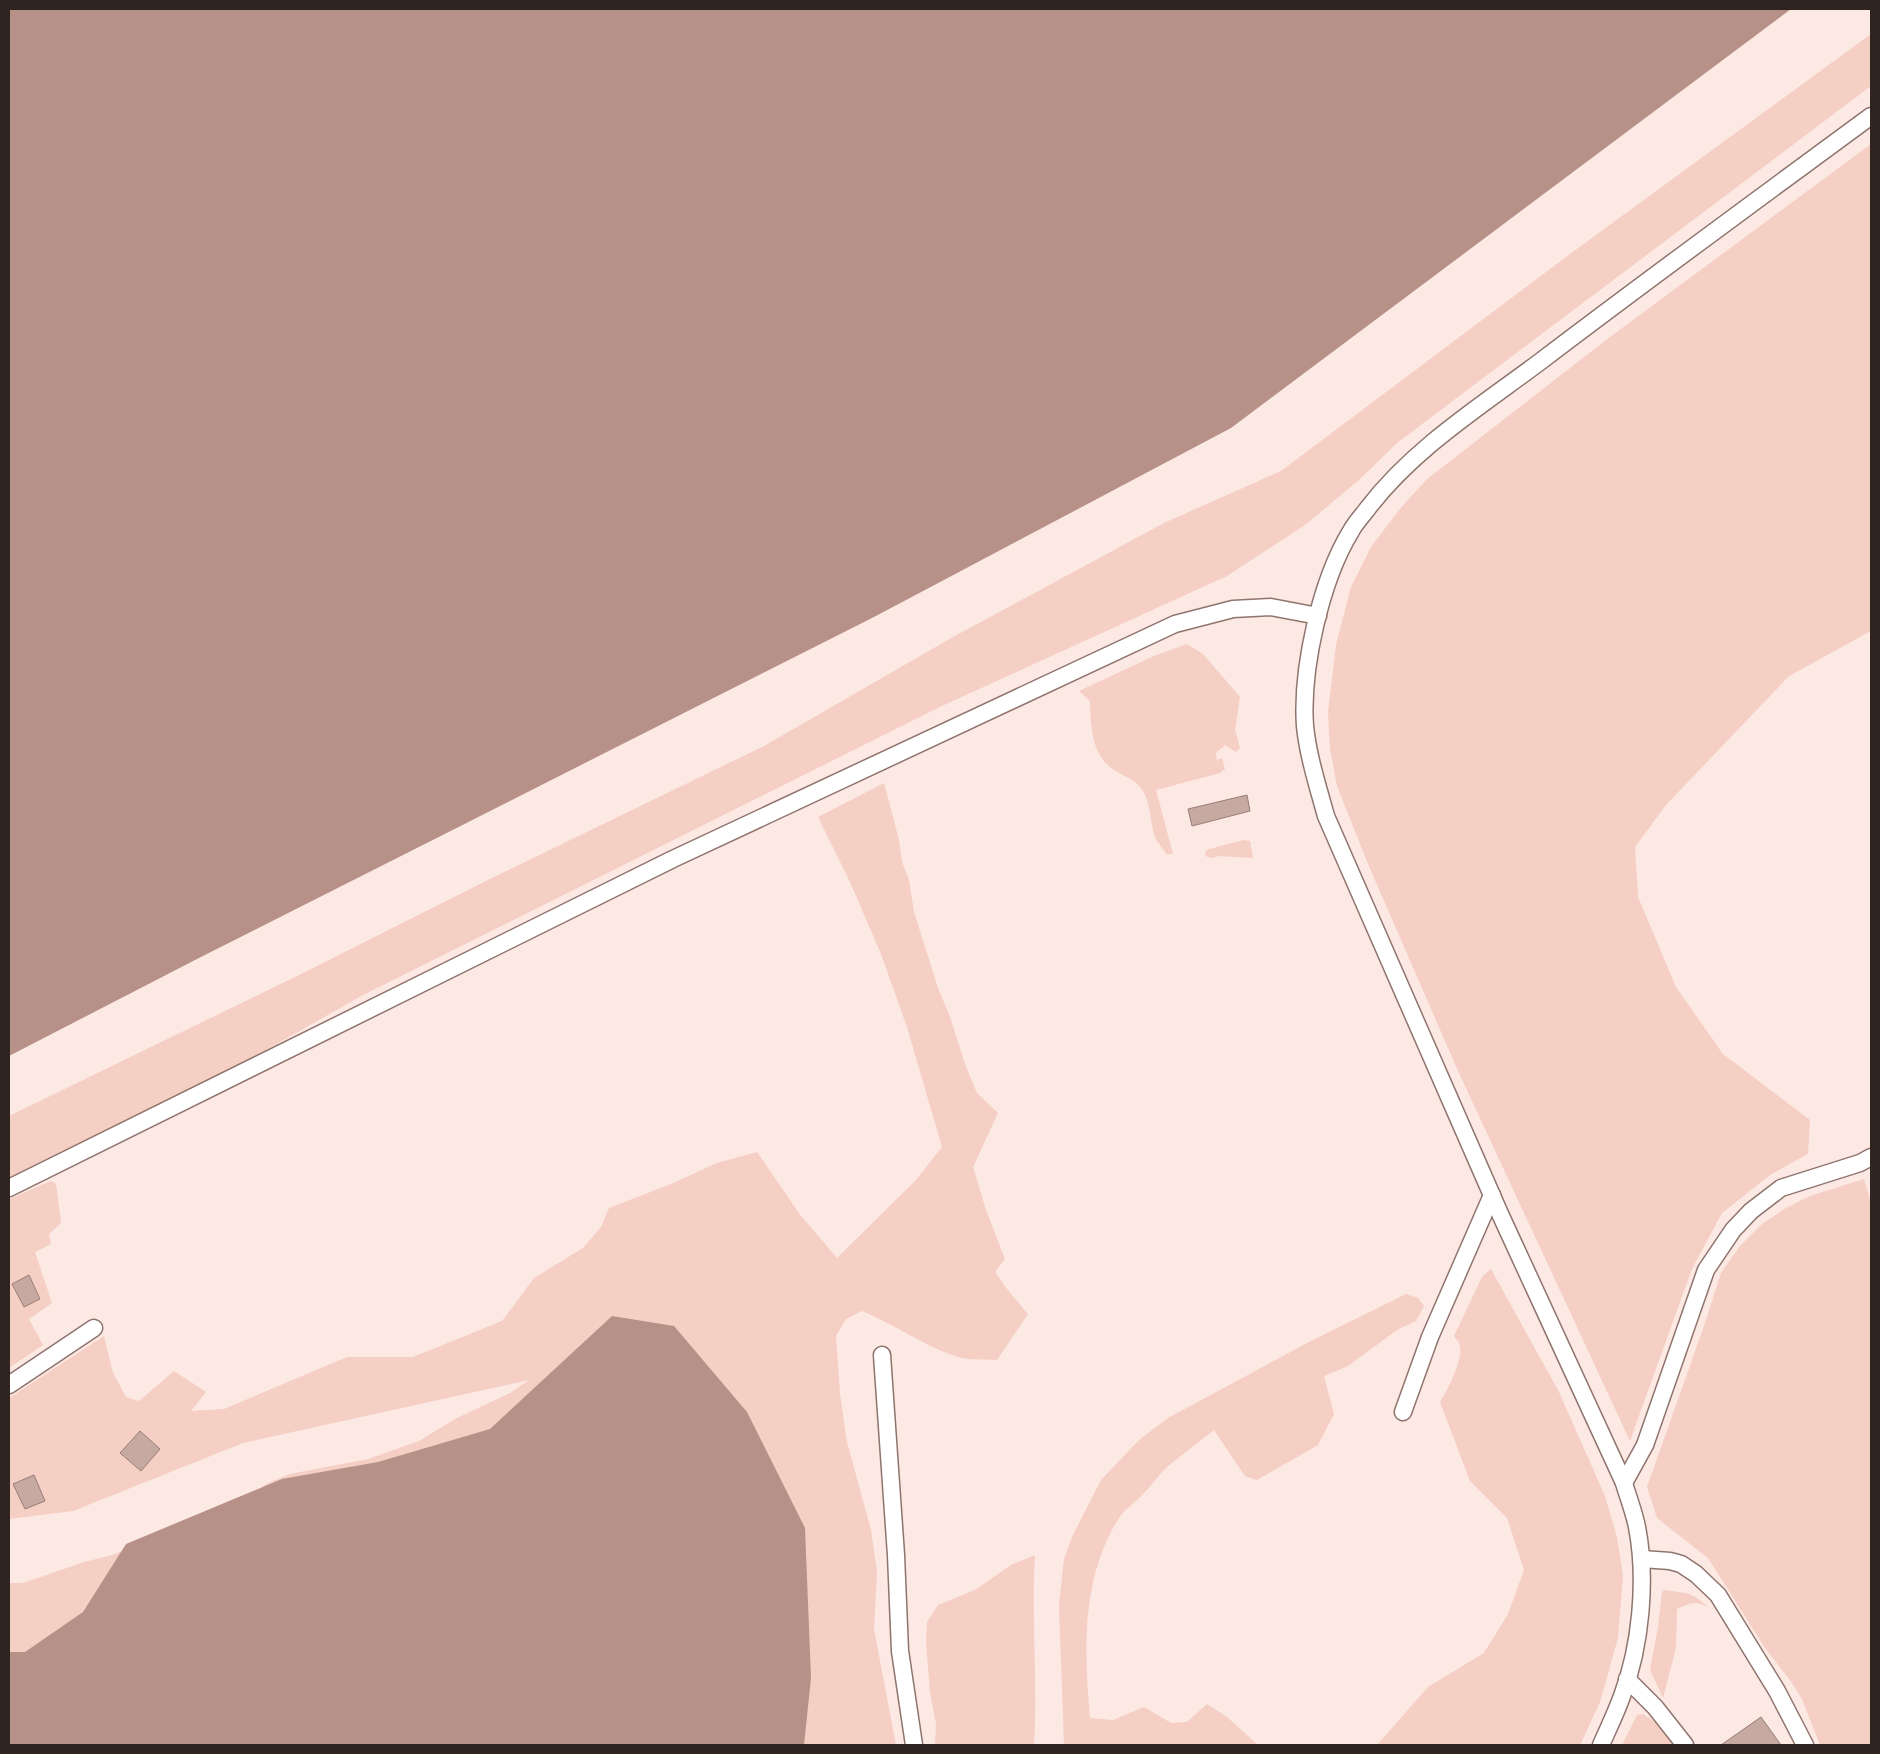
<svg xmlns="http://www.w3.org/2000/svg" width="1880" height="1754" font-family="Spectral,serif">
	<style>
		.green { fill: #f5cec4 }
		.water { fill: #b79188 }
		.building { fill: #c6a9a1; stroke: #997d76 }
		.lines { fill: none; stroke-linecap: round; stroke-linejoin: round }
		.service-casing { stroke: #8f746d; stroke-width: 19 }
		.service { stroke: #fff; stroke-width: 16 }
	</style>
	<rect width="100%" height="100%" fill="#fce9e4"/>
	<g class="green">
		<path d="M1871,34V86L1397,443L1359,480L1305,525L1227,576L942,706L363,995L229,1071L9,1180V1116L297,976L490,879L764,746L953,637L1164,523L1281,471L1570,254Z"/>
		<path d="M1871,144V631L1789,676L1666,805L1635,847L1638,897L1676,987L1723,1054L1810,1120L1808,1154L1770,1175L1722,1213L1692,1269L1630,1441L1458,1071L1368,864L1337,786L1330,749L1328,712L1336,645L1351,587L1371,547L1399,510L1426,480L1610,337Z"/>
		<path d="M1187,644L1203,654L1240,697L1235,730L1240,748L1236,752L1225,745L1216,753L1217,760L1222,758L1225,769L1220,773L1156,790L1173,854H1166C1163,847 1158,844 1156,839C1149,823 1152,800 1140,787C1135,780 1122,775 1114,770C1091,755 1091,726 1090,701L1079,691L1154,656Z"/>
		<path d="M884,783L899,840L902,862L909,880L914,912L938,988L950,1017L966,1067L977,1093L998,1113L973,1167L986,1210L1005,1259L995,1272L1007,1289L1028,1314L997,1360C984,1359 967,1361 955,1356C922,1345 894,1324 862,1311L846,1319L836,1336L840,1394L847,1442L871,1530L877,1572L874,1629L896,1745H9V1583H23L84,1562L113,1555L249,1495L268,1483L290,1474L368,1459L419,1441L455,1419L510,1393L529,1380L243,1443L73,1511L9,1519V1398L104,1336L113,1373L126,1397L139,1401L174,1371L206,1392L191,1411L224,1409L347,1357H413L502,1321L534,1278L583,1248L601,1227L609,1208L671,1184L717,1163L757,1152L801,1216L837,1258L916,1180L942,1147L907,1027L881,954L850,882L818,817Z"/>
		<path d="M1243,840L1250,841L1253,858L1218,856L1212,858L1205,856L1206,850Z"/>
		<path d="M1864,1179L1870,1199V1210L1871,1215V1745H1820L1802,1699L1790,1680L1765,1648L1708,1558L1657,1518L1647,1487L1704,1326L1721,1273L1740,1246L1762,1224L1786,1208L1810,1196Z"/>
		<path d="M51,1181L56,1184L61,1223L49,1234L51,1244L35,1252L52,1303L29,1319L43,1345L9,1368V1199Z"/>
		<path d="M1491,1269L1559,1392L1605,1496L1617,1537L1623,1576L1618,1638L1600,1702L1580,1745H1377L1428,1687L1484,1653L1508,1614L1524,1570L1507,1518L1470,1481L1440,1402C1448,1390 1465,1356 1459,1343C1458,1340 1455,1339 1454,1336L1482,1277Z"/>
		<path d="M1406,1294L1418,1298L1424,1306L1416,1321L1397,1330L1348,1366L1324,1376L1334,1414L1318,1445L1257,1480L1245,1476L1214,1430C1198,1443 1181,1455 1166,1468C1158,1476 1151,1486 1143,1494C1136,1502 1125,1509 1119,1518C1081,1578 1084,1651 1090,1718L1113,1720L1144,1707L1171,1723L1187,1722L1207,1704L1227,1717L1258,1745H1064L1059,1604L1064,1559L1072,1537L1101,1480L1139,1440L1168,1418L1307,1343Z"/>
		<path d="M1035,1555C1031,1618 1038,1682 1034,1745H935L936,1724L930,1692L926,1641L927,1622L938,1605L975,1590L1011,1565Z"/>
		<path d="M1665,1590C1687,1594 1689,1590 1708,1607C1695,1600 1690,1603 1677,1609L1676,1648L1663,1698L1650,1670L1658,1627L1662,1592Z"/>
		<path d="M1643,1714L1656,1723L1674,1745H1622L1637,1715Z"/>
	</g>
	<g class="water">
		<path d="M9,9H1791L1231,428L874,617L197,959L9,1056Z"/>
		<path d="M612,1316L674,1326L747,1412L805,1528L811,1678L804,1745H9V1652H25L83,1612L126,1544L282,1479L378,1462L490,1429Z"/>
	</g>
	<g class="building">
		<path d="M1247,795L1250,811L1192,826L1188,809Z"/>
		<path d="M29,1275L40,1299L24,1307L12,1284Z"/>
		<path d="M140,1431L160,1449L141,1471L120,1453Z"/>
		<path d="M34,1475L45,1501L25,1509L13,1484Z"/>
		<path d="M1761,1717L1781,1745H1721Z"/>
	</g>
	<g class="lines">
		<g class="service-casing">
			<g id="service">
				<path d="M9,1188L673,859L1175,624L1233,609L1271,607L1318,616"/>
				<path d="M882,1355L896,1555L900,1651L914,1745"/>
				<path d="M9,1385L94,1328"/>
				<path d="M1403,1412L1430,1337L1492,1195"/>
				<path d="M1624,1483L1645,1445L1706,1270L1733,1230L1751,1211L1781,1188L1860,1163L1871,1157"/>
				<path d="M1642,1559L1670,1561L1681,1564L1696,1574L1718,1595L1777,1691L1805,1745"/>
				<path d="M1627,1679L1655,1707L1685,1745"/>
				<path d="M1601,1745C1608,1729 1616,1713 1622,1696C1641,1646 1647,1579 1637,1527C1634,1512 1628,1497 1624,1483L1501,1216L1326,816C1318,787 1308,756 1305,726C1301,668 1321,580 1351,531C1356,522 1363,515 1368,508C1414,448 1481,406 1541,361C1650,278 1761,197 1871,116"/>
			</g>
		</g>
		<use href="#service" class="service"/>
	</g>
	<rect width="1880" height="1754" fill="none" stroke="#302421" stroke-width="20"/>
</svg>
